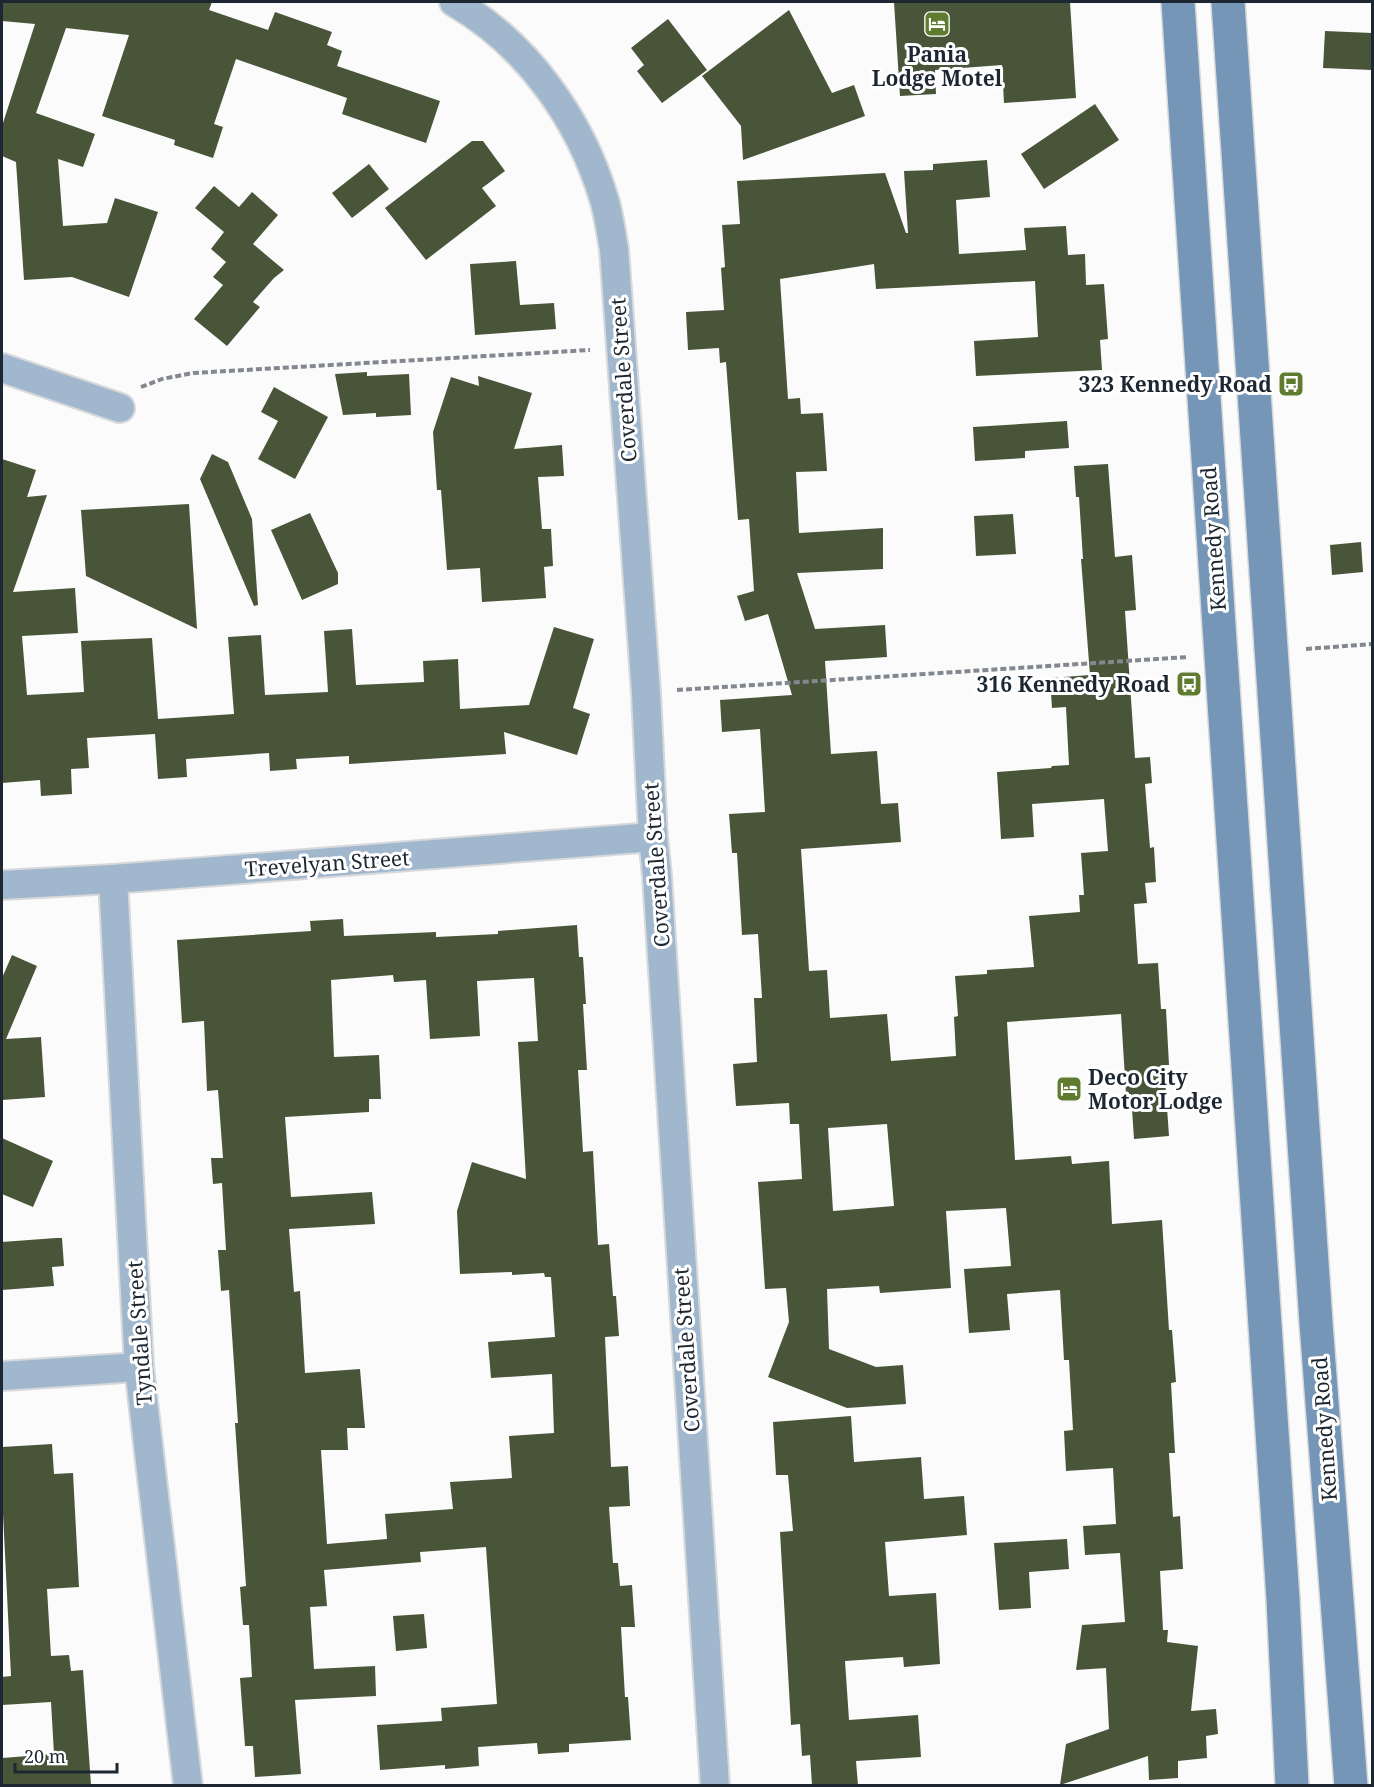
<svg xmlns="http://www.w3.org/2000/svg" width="1374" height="1787" font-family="'Noto Serif',serif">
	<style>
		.building { fill: #485538; fill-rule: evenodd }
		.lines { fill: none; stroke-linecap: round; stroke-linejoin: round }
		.street-casing { stroke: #d7d9db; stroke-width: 32 }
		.secondary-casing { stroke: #d7d9db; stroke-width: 36 }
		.path { stroke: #82888e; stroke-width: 4; stroke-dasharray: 6 3; stroke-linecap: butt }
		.street { stroke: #a1b7cd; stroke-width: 28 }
		.secondary { stroke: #7596b6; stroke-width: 33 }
		.labels { text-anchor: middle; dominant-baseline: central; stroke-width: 6; stroke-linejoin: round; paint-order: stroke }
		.poi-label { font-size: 21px; font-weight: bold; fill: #1d2732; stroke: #fff; text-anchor: end }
		.street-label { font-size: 21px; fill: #1d2732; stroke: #fff }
	</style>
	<rect width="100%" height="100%" fill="#fbfbfb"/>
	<g class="building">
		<path d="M2,2H212L209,10L268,30L275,12L332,32L327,45L342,51L337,66L440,101L426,143L342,114L347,98L236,59L214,124L223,127L213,158L174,145L175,140L102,116L129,35L66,28L36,113L95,134L83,167L58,159L63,226L107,223L115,198L158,212L129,297L72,277L24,280L16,162L2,156V126L35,24L2,21Z"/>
		<path d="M894,2H1070L1076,98L1004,103L1002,65L935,70L936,94L900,96Z"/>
		<path d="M789,10L832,93L854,85L865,116L743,160L741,126L702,76Z"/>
		<path d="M668,19L707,70L662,103L637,71L644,65L631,48Z"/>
		<path d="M1325,31L1372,33V70L1323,68Z"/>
		<path d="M1095,104L1119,140L1044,189L1021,154Z"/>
		<path d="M472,141H483L505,171L482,188L496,206L426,260L385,208Z"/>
		<path d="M987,160L990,197L956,200L959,254L1026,250L1024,228L1066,226L1068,255L1085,254L1086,285L1104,284L1108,339L1100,340L1102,370L976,376L974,341L1038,337L1035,281L876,289L874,264L780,279L788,399L800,398L801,414L823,413L827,471L796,472L799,533L883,528V569L797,573L815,629L885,625L887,657L825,661L831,754L877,751L881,804L898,803L901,842L801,849L809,971L827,970L830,1018L887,1014L891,1061L956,1056L954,1017L958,1016L955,976L987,974V970L1034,967L1029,916L1080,912L1079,895H1084L1081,853L1108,851L1104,799L1032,804L1034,837L1001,839L997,772L1051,768L1052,766L1069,765L1066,707L1052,708L1050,678L1090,675L1081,559H1083L1079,497H1076L1074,466L1108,464L1115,557L1132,555L1136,610L1125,611L1135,758L1150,757L1152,783L1145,784L1150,848L1154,847L1156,882L1145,883L1147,903L1134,904L1138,964L1158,963L1161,1009H1166L1169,1065H1164L1169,1136L1134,1139L1131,1094H1126L1121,1014L1007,1022L1015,1160L1071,1156L1072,1164L1109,1161L1112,1224L1162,1220L1169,1330H1172L1176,1382L1171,1383L1175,1453H1169L1173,1517L1180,1516L1183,1569L1160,1571L1163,1630H1168L1167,1642L1198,1646L1191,1711L1216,1709L1218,1734L1206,1736L1207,1758L1178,1761V1778L1149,1780L1148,1756L1060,1785L1066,1744L1109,1729L1106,1668L1076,1670L1082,1625L1125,1622L1120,1553L1085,1555L1083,1526L1116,1524L1113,1468L1066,1471L1064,1431L1073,1430L1069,1360H1064L1060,1290L1007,1294L1010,1330L969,1333L964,1269L1011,1266L1006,1208L946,1211L951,1288L880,1293L879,1286L827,1289L829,1349L876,1367L903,1365L906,1404L847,1408L768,1377L789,1322L786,1288L765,1289L758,1182L802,1179L799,1124H790L789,1103L736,1106L733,1064L757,1062L754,998H762L758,934L742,935L737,853H732L729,814L765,812L760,729L722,732L720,700L792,695L768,614L745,621L737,596L754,591L749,519L738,520L726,362L720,363L719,348L688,350L686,312L724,310L721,268L725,267L722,225L740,224L737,181L885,173L906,233H908L904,171L933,170V164ZM887,1124L894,1206L833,1211L828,1128Z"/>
		<path d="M369,164L389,189L352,218L332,193Z"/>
		<path d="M214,186L239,207L252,192L278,215L253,244L284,270L274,278L253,302L260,307L227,346L194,319L223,285L213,277L226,262L211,249L224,232L195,208Z"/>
		<path d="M516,261L520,305L554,303L556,329L475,335L470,264Z"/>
		<path d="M367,372V376L409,374L411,415L376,417V413L343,415L335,374Z"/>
		<path d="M478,376L532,393L514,449L562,445L564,476L538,477L542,529H551L553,566L544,567L546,598L482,602L480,568L447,570L441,490H437L433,432L451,377L479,386Z"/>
		<path d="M274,387L328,417L295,479L258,459L278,421L261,412Z"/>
		<path d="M1067,421L1069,448L1025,451V458L975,461L973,427Z"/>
		<path d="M212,454L228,462L252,519L258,605L254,606L200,479Z"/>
		<path d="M2,459L36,470L27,497L47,495L13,592L75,588L78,633L22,636L27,695L84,692L81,641L152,638L158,719L234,714L228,637L261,635L265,695L328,692L324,631L352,629L356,685L424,682L423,661L458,659L460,709L529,705L554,627L594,639L573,708L590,714L577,755L504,732L506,754L349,764V756L296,759L297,769L270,771L269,753L186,759L187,777L158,779L155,734L87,738L89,768L71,769L72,794L41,796L40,780L2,783Z"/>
		<path d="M189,504L197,629L86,576L81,510Z"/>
		<path d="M310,513L338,573V584L302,600L271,530Z"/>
		<path d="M1013,514L1016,554L976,556L974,516Z"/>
		<path d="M1361,542L1363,572L1332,575L1330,545Z"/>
		<path d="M343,919L344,936L436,932V937L498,934V931L577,925L579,957H583L586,1004H583L587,1070H578L583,1152L593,1151L598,1245L609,1244L613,1296H616L619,1336L605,1337L611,1467L628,1466L630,1506L609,1507L613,1563H618L620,1586L632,1585L635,1627H621L625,1697H628L631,1740L569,1744V1752L538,1754L537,1743L478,1747L479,1766L445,1769V1765L380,1770L377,1725L442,1721L441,1708L497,1704L486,1547L420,1552L421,1562L324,1570L327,1606L310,1607L314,1669L375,1666L376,1696L295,1700L301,1774L255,1777L253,1746H245L240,1678L252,1677L249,1625H243L240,1587L246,1586L235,1423H238L229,1290L221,1291L218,1250H226L222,1183L213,1184L211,1158H223L218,1090L207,1091L204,1021L182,1023L177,940L311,931L310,921ZM393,975L394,982L426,980L430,1039L480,1036L477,981L534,978L538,1041L518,1042L526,1179L472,1162L457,1211L460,1274L512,1272V1275L544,1273L545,1277H551L555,1337L488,1342L491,1378L552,1374L554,1433L509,1436L512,1478L450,1482L453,1509L385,1514L387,1539L327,1544L321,1450H348L347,1428H365L360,1369L305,1373L300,1291L294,1292L289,1229L375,1224L372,1192L291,1197L285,1117L369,1112V1099H381L379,1055L334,1057L331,980Z"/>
		<path d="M12,955L37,966L6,1039L41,1037L45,1097L2,1100V978Z"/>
		<path d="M2,1138L53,1161L33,1207L2,1194Z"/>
		<path d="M56,1238H62L64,1266L52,1267L54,1286L2,1290V1242Z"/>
		<path d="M851,1416L854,1462L921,1457L924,1499L964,1496L967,1535L885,1542L889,1596L936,1593L940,1664L904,1667L903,1657L845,1661L849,1720L918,1715L921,1757L856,1761L858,1785H812L810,1755L802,1756L800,1724L791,1725L780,1532L793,1531L788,1475H776L773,1422Z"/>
		<path d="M52,1444L54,1474L73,1473L79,1587L47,1589L51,1656L69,1655L71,1671L83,1670L91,1785H2V1758L54,1754L51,1702L2,1705V1677L11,1676L2,1493V1447Z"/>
		<path d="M1067,1539L1069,1569L1029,1572L1031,1608L999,1610L994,1543Z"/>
		<path d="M424,1614L427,1648L396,1651L393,1616Z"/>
	</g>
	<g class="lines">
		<g class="street-casing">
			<g id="street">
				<path d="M454,2C527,44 580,119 604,199C609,215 611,233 614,249L646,693L653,837L657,876L715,1786"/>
				<path d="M2,368L120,408"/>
				<path d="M113,879L139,1367L188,1786"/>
				<path d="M2,885L113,879L653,837"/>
				<path d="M2,1376L139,1367"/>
			</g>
		</g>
		<g class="secondary-casing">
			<g id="secondary">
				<path d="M1178,2L1283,1599L1292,1786"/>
				<path d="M1228,2L1316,1323L1351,1786"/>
			</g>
		</g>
		<g class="path">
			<path d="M141,387L162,379L193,373L590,350"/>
			<path d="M1306,649L1372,644"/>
			<path d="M677,690L1188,657"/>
		</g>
		<use href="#street" class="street"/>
		<use href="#secondary" class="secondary"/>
	</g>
	<defs>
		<g id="hotel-square" transform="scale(1.35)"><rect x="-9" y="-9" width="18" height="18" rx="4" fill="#5e7b30" stroke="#fff"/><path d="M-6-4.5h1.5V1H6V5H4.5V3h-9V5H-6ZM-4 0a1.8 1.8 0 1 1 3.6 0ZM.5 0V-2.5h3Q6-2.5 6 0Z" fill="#fff"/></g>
		<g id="bus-square" transform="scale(1.35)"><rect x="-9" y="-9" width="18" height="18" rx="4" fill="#5e7b30" stroke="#fff"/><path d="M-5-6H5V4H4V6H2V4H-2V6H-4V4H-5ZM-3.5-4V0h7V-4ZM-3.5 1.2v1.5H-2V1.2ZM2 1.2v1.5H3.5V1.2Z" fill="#fff"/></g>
	</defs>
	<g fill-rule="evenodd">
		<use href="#hotel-square" x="937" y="24"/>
		<use href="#bus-square" x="1291" y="384"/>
		<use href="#bus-square" x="1189" y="684"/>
		<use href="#hotel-square" x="1069" y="1089"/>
	</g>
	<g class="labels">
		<g class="poi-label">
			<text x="937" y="54" text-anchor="middle">Pania<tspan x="937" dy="24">Lodge Motel</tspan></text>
			<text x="1272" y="384">323 Kennedy Road</text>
			<text x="1170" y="684">316 Kennedy Road</text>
			<text x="1088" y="1077" text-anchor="start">Deco City<tspan x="1088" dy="24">Motor Lodge</tspan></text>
		</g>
		<g class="street-label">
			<text transform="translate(623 380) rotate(-94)">Coverdale Street</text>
			<text transform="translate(1213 539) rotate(-94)">Kennedy Road</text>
			<text transform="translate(327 863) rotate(-4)">Trevelyan Street</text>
			<text transform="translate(656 865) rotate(-94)">Coverdale Street</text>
			<text transform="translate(139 1333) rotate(-94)">Tyndale Street</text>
			<text transform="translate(686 1350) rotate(-94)">Coverdale Street</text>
			<text transform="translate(1324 1429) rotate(-94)">Kennedy Road</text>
		</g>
	</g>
	<rect width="1374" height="1787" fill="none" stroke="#1d2732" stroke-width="6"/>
	<path d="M15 1763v9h102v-9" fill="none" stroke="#1d2732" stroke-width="3"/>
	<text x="24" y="1763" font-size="18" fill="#1d2732" stroke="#ffffff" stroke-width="4.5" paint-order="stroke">20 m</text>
</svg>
